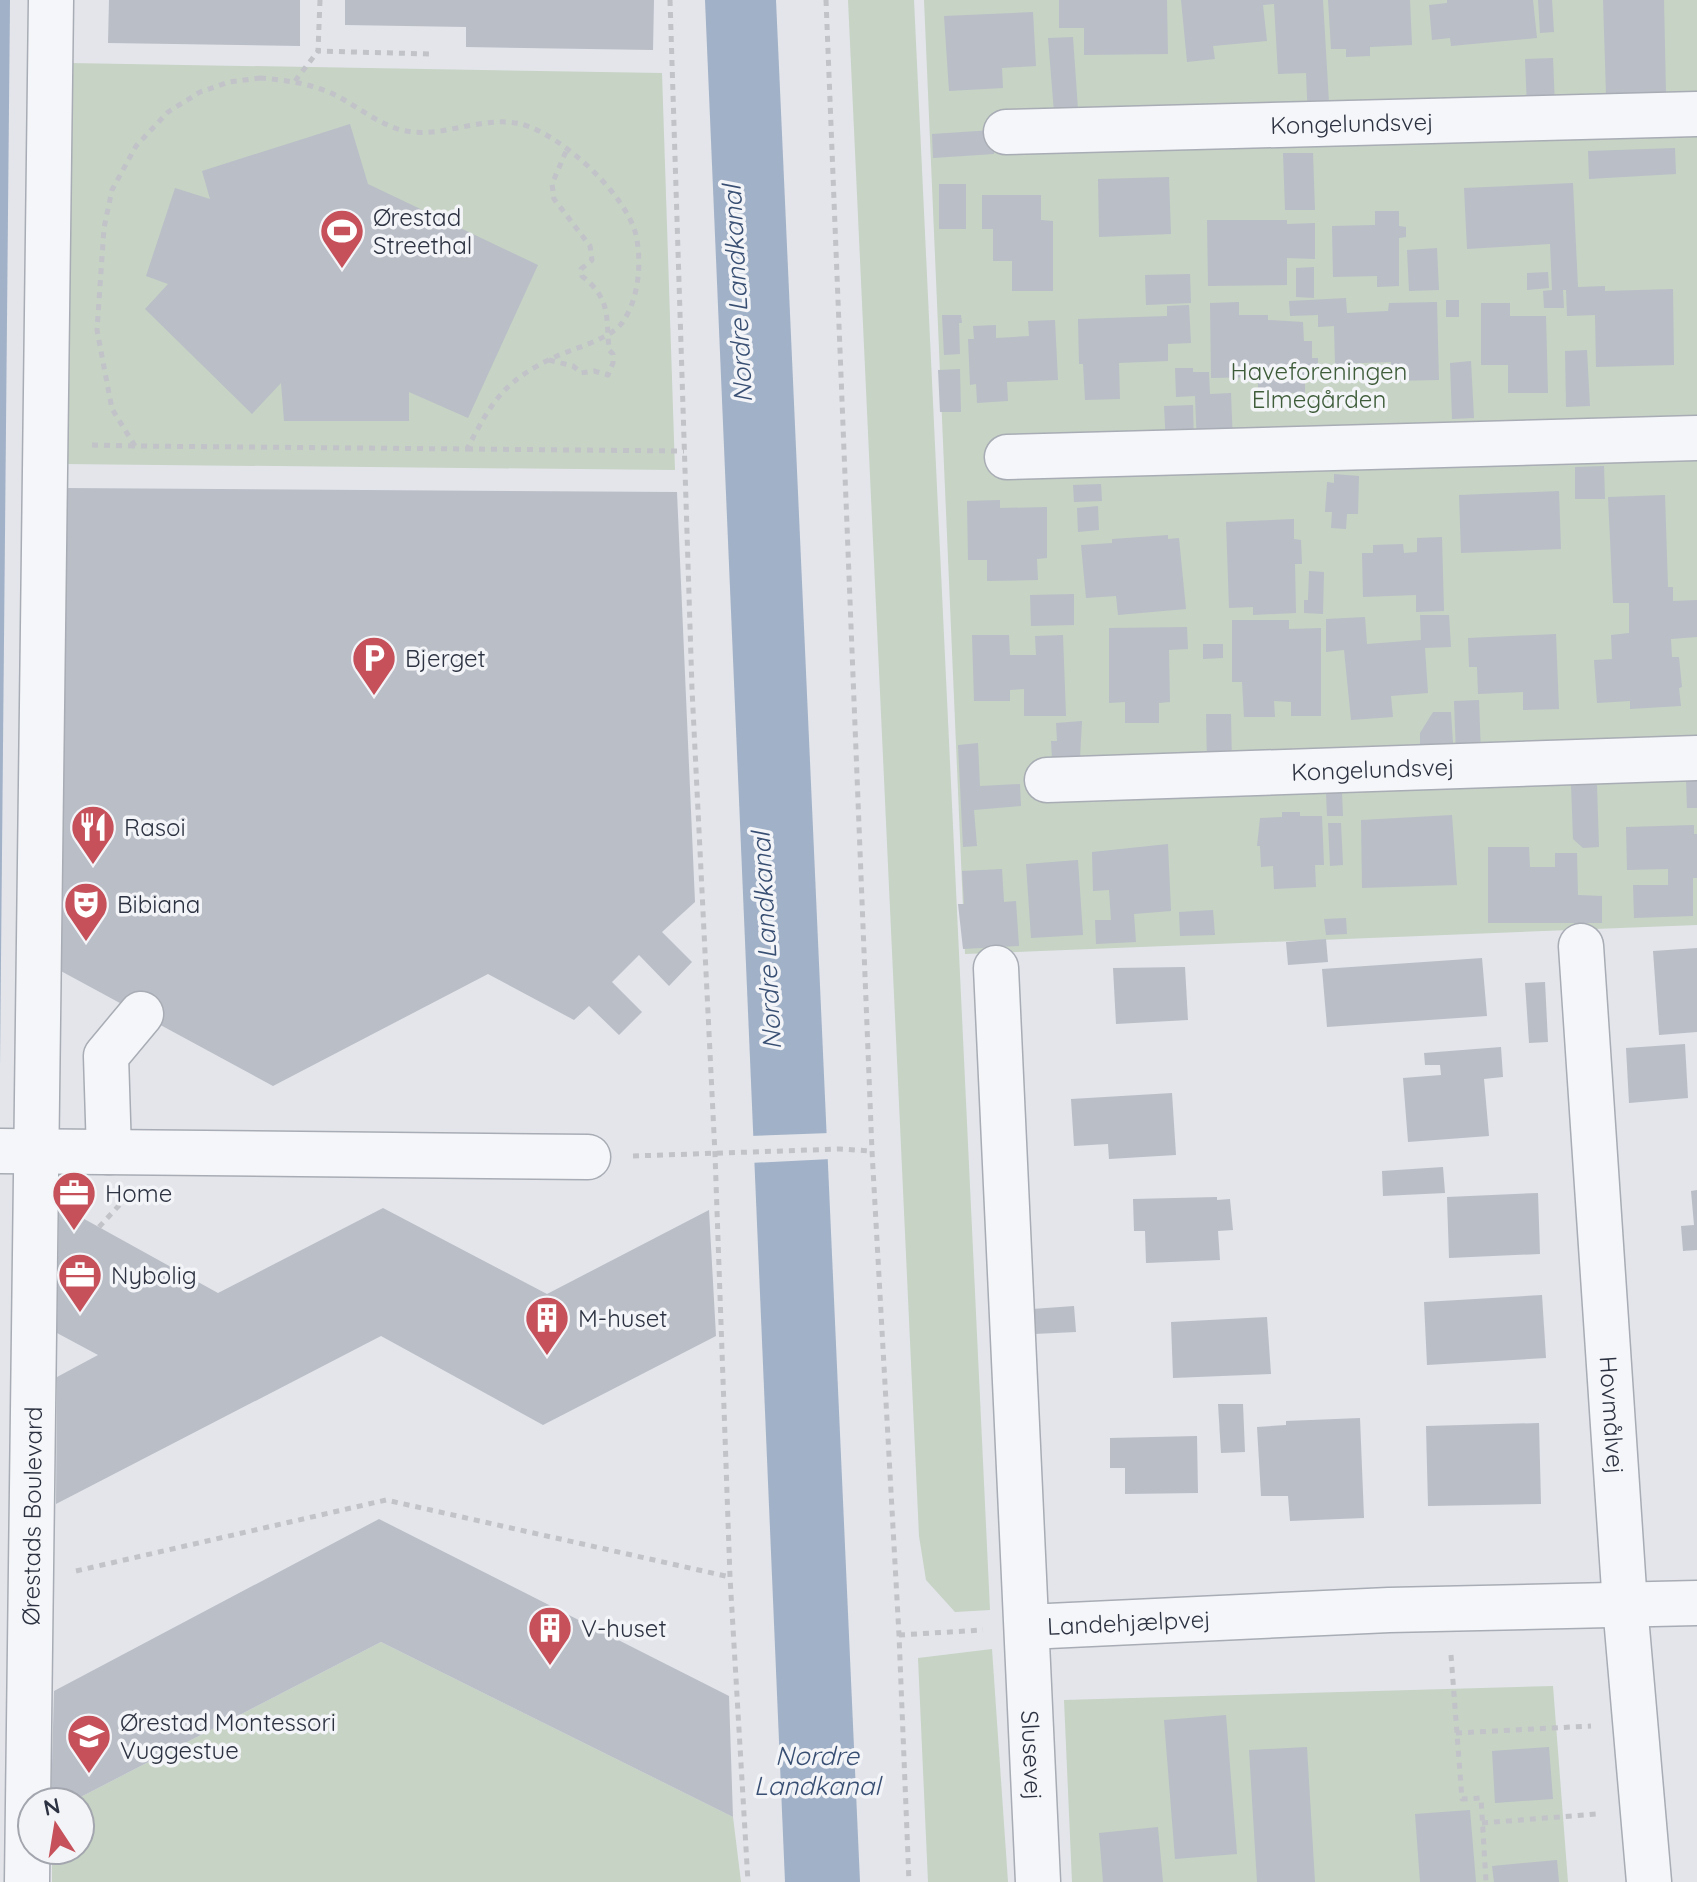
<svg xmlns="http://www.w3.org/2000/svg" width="1697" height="1882" font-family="Quicksand,sans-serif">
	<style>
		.green { fill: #c7d3c5 }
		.water { fill: #a1b1c7 }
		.pier { fill: #e3e5ea }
		.building { fill: #babec7 }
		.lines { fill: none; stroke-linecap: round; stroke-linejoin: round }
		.minor-casing { stroke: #a8acb4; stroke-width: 47 }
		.path { stroke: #c1c3c9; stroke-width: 5; stroke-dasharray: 6 6; stroke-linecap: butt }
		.minor { stroke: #f5f6f9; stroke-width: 44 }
		.labels { text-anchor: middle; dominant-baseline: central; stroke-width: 7; stroke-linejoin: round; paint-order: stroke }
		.street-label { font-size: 24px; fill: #2c3241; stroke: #f3f4f7 }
		.poi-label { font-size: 24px; fill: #2c3241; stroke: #f3f4f7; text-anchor: start }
		.park-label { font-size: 24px; fill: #3e5c3a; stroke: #f3f4f7 }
		.water-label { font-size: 26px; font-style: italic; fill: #384f73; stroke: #f3f4f7 }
	</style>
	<rect width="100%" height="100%" fill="#e3e5ea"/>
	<g class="green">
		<path d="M848,0H914L990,1610L955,1612L926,1580L919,1536Z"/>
		<path d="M924,0H1697V925L965,954Z"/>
		<path d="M69,63L662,73L675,470L64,464Z"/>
		<path d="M381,1642L733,1817L741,1882H52V1850H80V1802H71Z"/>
		<path d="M992,1649L1008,1882H928L918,1658Z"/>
		<path d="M1553,1686L1568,1882H1072L1064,1700Z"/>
	</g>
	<g class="water">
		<path d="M0,0H10L0,1067Z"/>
		<path d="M705,0H776L860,1882H785Z"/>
	</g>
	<path class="pier" d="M830,1133L831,1159L750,1163L749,1136Z"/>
	<g class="building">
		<path d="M109,0H300V46L108,43Z"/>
		<path d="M345,0H654L653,50L466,47V27L345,25Z"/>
		<path d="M1059,0H1167L1168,54L1084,55V28H1059Z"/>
		<path d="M1181,0H1323L1330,120H1308L1306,73L1278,74L1274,4L1263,5L1267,41L1213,46L1215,59L1187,62Z"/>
		<path d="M1328,0H1410L1412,45L1370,47V56L1346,57V49H1331Z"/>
		<path d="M1447,0H1533L1537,38L1451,46L1450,38L1432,40L1429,5L1447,3Z"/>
		<path d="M1538,0H1552L1554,32L1540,33Z"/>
		<path d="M1603,0H1664L1666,94H1606Z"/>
		<path d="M1033,12L1036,66L1002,68L1003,88L949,91L944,16Z"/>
		<path d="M1073,37L1079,124L1055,125L1048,38Z"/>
		<path d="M1553,58L1555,107L1527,108L1525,59Z"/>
		<path d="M350,124L368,184L538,265L468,418L409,392V421H284L281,383L252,414L145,309L168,284L146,276L175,188L210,199L202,171Z"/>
		<path d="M993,130L994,154L933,158L932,134Z"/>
		<path d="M1675,148L1676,174L1589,179L1588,151Z"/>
		<path d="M1283,153H1313L1315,210H1285Z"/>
		<path d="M1169,177L1171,234L1099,237L1098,179Z"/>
		<path d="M1573,183L1578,287L1605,286V291L1673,289L1674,365L1596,367L1595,315L1567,316L1566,290H1563L1564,308H1544L1543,291L1552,290L1550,244L1467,249L1464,188Z"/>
		<rect x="939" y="184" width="27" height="45"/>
		<path d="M982,195H1041V220L1053,221V291H1012V261H993V229H982Z"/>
		<path d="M1375,211H1399V226L1406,227V237L1399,238V286L1377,287V276L1333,277L1332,226L1375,225Z"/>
		<path d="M1207,220H1287V224L1315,223V259L1287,258V285L1208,286Z"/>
		<path d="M1437,248L1439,290L1409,291L1407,250Z"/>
		<path d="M1314,267V298L1296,297V268Z"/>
		<path d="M1548,272L1549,288L1527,290V273Z"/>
		<path d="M1190,274L1191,303L1146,305L1145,275Z"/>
		<path d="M1346,298L1347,313L1388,311L1389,303L1437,302L1439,380L1391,381V362L1335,364L1334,326L1318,327V315L1290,316L1289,301Z"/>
		<rect x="1446" y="300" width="13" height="17"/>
		<path d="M1239,302V315H1268V320L1303,322L1304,341H1312V358H1318V371H1305V393H1258V377L1211,378L1210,303Z"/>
		<path d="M1481,303H1510V316H1546L1548,393H1508V365H1481Z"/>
		<path d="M1189,305L1191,343L1168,344V361L1119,363L1120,399L1085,400L1083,364H1079L1078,319L1167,316V306Z"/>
		<path d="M942,315H961L962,323H959L960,354L944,355Z"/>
		<path d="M1055,320L1058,380L1007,382L1008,401L977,403L976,384L970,385L968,339H974L973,326L996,325V338L1029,336L1028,321Z"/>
		<path d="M1587,350L1590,406L1566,407L1565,351Z"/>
		<path d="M1471,361L1474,418L1452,419L1450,363Z"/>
		<path d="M1175,368H1193V372H1209L1210,394L1231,393L1233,444L1197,446L1195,396L1176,397Z"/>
		<path d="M960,369L961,412H940L938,370Z"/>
		<path d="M1193,405L1194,444L1166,445L1164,406Z"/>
		<path d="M1604,466L1605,499H1575V467Z"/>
		<path d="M1334,474L1359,476L1358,514H1347L1346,529L1331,528L1332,512H1325L1327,482L1334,483Z"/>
		<path d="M1101,484L1102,501L1074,502L1073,485Z"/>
		<path d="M65,488L677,492L695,902L662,932L692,962L669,986L639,955L612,982L642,1012L619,1035L589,1006L574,1020L488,974L273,1086L59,970Z"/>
		<path d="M1559,491L1561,549L1461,553L1459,495Z"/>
		<path d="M1665,495L1668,587H1673V601L1697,600V637L1671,639L1672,657H1679L1682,687L1679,688L1681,706L1630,709V701L1597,703L1594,660L1612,659L1611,635L1629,633V603H1613L1608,497Z"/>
		<path d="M1000,500V508L1047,507V558L1037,559L1038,580L987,581V560H968L967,501Z"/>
		<path d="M1098,506L1099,530L1078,532L1077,508Z"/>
		<path d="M1294,519V539L1301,540L1302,564H1295L1296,613L1253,615V607L1229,608L1226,522Z"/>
		<path d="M1168,535V539L1179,538L1186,609L1118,615L1116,596L1086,598L1081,545L1112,543V539Z"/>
		<path d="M1442,537L1444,611L1416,612V595L1363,597L1362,553H1373V545L1403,544L1404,553L1417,552V538Z"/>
		<path d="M1309,571L1324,572L1323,614L1304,613V600H1308Z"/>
		<path d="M1074,594V625L1031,626L1030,595Z"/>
		<path d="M1420,615H1449L1451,647L1425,648L1428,693L1391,696L1393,717L1351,720L1344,650L1326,652V619L1365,617L1367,644L1421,640Z"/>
		<path d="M1232,620H1289V629L1321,628V716H1291V702L1274,701L1275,717H1244L1242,682H1232Z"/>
		<path d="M1187,627L1188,649L1169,650L1170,702L1159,703V723H1125V702L1109,703V628Z"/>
		<path d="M1556,634L1559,709L1523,710V692L1478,694L1477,667H1469L1468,638Z"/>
		<path d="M972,635H1009L1010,655H1036L1035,636L1063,635L1066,716H1024V689L1010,690V701H974Z"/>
		<path d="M1203,644H1223V658L1203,659Z"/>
		<path d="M1479,700L1481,754L1456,756L1454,701Z"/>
		<path d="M1433,712H1451L1454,759H1420V733Z"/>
		<path d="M1206,714H1231L1232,764H1207Z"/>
		<path d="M1082,721L1080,758L1052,759L1051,741H1057L1056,723Z"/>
		<path d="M978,743L980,786L1020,784L1021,806L974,810L977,846L963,847L958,745Z"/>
		<path d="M1697,779V808H1687L1686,780Z"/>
		<path d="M1571,784L1597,785L1599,847L1583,848L1573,839Z"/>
		<path d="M1342,792L1343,816H1327L1326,793Z"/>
		<path d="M1282,812H1300V816H1322L1324,865H1315L1316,887L1274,889L1273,866L1261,867L1260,846H1257L1260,818L1282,817Z"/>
		<path d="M1452,815L1457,885L1362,888L1361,820Z"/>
		<path d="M1328,823H1341L1343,865L1330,866Z"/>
		<path d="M1694,825V834H1697V878H1693V916L1634,918L1633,885H1668V869L1627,870L1626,827Z"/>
		<path d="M1168,844L1171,911L1134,914L1136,942L1096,944L1095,920H1111L1109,890L1093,891L1092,852Z"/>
		<path d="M1488,847H1529L1530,867H1555V853H1577L1578,895L1602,896V923H1488Z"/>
		<path d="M1078,860L1083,935L1031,938L1026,864Z"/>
		<path d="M1002,869L1004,902L1016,901L1019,946L963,949L958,904H964L962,871Z"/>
		<path d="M1213,910L1215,935L1180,936L1179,912Z"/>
		<path d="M1346,918L1347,934L1326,935L1324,919Z"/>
		<path d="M1326,939L1328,962L1288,965L1286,942Z"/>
		<path d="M1697,948V1032L1659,1035L1653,951Z"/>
		<path d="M1482,958L1487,1016L1327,1027L1322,969Z"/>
		<path d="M1185,967L1188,1020L1116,1024L1113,968Z"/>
		<path d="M1545,982L1548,1042L1529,1043L1525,983Z"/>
		<path d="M1685,1044L1688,1098L1629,1103L1626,1048Z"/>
		<path d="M1501,1047L1503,1077L1484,1079L1489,1136L1408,1142L1403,1078L1441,1075L1440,1065H1425L1424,1053Z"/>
		<path d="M1172,1093L1176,1155L1109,1159L1108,1144L1074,1146L1071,1099Z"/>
		<path d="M1443,1167L1445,1193L1383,1196L1382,1171Z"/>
		<path d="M1697,1190V1250L1683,1251L1681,1226L1694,1225L1691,1191Z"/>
		<path d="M1538,1193L1540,1254L1449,1258L1447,1197Z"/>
		<path d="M1217,1197V1200L1230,1199L1233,1230L1218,1231L1220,1260L1146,1263L1145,1231H1134L1133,1199Z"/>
		<path d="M59,1205L218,1293L383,1208L547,1294L709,1210L716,1336L543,1425L381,1336L56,1504L57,1377L98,1355L57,1333Z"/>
		<path d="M1542,1295L1546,1358L1427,1365L1424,1302Z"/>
		<path d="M1074,1306L1076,1332L1034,1334L1032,1309Z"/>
		<path d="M1267,1317L1271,1374L1173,1378L1171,1322Z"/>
		<path d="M1218,1404H1243L1245,1452L1221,1453Z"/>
		<path d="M1360,1418L1364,1518L1290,1521L1288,1496H1261L1257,1427L1286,1425V1421Z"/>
		<path d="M1539,1423L1541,1504L1428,1506L1426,1426Z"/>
		<path d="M1197,1436L1198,1493L1125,1494V1468H1110V1438Z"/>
		<path d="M379,1519L729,1696L733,1817L381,1642L71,1802H51L54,1691Z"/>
		<path d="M1226,1715L1237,1854L1175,1859L1164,1720Z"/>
		<path d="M1307,1747L1315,1882H1257L1249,1750Z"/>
		<path d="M1549,1747L1553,1799L1495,1803L1492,1751Z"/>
		<path d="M1470,1810L1476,1882H1420L1415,1814Z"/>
		<path d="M1158,1827L1163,1882H1103L1099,1833Z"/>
		<path d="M1557,1860L1559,1882H1494L1492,1866Z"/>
	</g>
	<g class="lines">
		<g class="minor-casing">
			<g id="minor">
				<path id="s1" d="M1006,132L1697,114"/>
				<path d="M1007,457L1697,438"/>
				<path id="s2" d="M1047,780L1697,758"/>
				<path id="s3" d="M1581,946L1625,1605L1649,1882"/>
				<path id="s4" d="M996,968L1038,1882"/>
				<path d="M0,1151L588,1157"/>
				<path d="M109,1152L106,1056L141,1014"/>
				<path id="s5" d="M1027,1627L1389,1610L1697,1603"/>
				<path id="s6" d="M27,1882L51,0"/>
			</g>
		</g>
		<g class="path">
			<path d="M320,0L318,51L429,54"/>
			<path d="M670,0L692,689L715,1154L730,1577L748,1882"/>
			<path d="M826,0L872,1151L899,1635L909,1882"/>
			<path d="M260,78C284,80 308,83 331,93C353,103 372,120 395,128C436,143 479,114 521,124C562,135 626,194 636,235C642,263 639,299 622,323C610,339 575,348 557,356C505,380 493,399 467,449L135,446L112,409L97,330L104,228L112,190L136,146L168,112L200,92L229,82Z"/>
			<path d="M295,81L318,51"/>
			<path d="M549,360L573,366L581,373L594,371L608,375L613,363V354L609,350C606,316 611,299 582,276L581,269L592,260L590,246L554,199L552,184L567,149"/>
			<path d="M92,445L134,446"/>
			<path d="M467,449L684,451"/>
			<path d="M633,1156L840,1149L872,1151"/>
			<path d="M99,1227L125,1199"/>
			<path d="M76,1571L386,1500L730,1577"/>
			<path d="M899,1635L983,1630"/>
			<path d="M1451,1655L1462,1799L1481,1798L1486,1882"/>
			<path d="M1456,1733L1591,1726"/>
			<path d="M1482,1823L1597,1814"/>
		</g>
		<use href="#minor" class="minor"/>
	</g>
	<defs>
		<g id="stadium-pin" transform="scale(2.3)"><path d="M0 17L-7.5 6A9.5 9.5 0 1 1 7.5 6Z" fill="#c6515b" stroke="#f3f4f7"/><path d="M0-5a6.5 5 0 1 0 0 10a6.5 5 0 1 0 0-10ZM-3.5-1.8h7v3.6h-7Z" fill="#fff"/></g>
		<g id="parking-pin" transform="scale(2.3)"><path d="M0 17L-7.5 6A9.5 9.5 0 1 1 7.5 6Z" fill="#c6515b" stroke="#f3f4f7"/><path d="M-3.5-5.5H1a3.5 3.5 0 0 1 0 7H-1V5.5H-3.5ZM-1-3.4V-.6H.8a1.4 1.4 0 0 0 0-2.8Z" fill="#fff"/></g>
		<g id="restaurant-pin" transform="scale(2.3)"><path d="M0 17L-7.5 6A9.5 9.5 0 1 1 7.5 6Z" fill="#c6515b" stroke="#f3f4f7"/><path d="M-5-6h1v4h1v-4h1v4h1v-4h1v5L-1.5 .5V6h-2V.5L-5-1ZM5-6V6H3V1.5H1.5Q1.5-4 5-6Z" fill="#fff"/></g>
		<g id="theatre-pin" transform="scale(2.3)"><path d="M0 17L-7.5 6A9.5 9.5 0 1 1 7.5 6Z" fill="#c6515b" stroke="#f3f4f7"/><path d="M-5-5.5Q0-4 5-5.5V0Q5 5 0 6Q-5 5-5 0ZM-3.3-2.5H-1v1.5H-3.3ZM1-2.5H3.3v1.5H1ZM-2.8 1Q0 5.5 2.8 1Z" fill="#fff"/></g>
		<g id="office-pin" transform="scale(2.3)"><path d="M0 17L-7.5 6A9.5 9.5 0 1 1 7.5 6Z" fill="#c6515b" stroke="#f3f4f7"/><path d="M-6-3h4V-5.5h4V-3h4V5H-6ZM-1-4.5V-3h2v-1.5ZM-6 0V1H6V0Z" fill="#fff"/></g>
		<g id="building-pin" transform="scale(2.3)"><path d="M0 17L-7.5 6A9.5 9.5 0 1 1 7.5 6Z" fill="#c6515b" stroke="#f3f4f7"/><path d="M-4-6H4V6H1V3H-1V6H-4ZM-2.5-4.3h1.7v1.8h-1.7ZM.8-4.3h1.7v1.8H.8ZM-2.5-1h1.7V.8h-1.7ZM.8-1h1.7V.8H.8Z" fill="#fff"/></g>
		<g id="school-pin" transform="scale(2.3)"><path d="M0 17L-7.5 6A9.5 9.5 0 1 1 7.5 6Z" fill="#c6515b" stroke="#f3f4f7"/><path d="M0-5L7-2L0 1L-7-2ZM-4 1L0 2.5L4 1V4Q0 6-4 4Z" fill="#fff"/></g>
	</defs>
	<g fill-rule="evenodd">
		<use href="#stadium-pin" x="342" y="231"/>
		<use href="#parking-pin" x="374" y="658"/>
		<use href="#restaurant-pin" x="93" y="827"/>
		<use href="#theatre-pin" x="86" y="904"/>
		<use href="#office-pin" x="74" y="1193"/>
		<use href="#office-pin" x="80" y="1275"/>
		<use href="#building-pin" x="547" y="1318"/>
		<use href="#building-pin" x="550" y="1628"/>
		<use href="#school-pin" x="89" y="1736"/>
	</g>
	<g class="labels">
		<g class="street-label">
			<text stroke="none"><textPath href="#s1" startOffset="346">Kongelundsvej</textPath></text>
			<text stroke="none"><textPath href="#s2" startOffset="326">Kongelundsvej</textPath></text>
			<text stroke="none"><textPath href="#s3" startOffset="470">Hovmålvej</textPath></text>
			<text stroke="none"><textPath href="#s6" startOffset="366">Ørestads Boulevard</textPath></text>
			<text stroke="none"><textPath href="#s5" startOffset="102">Landehjælpvej</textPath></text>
			<text stroke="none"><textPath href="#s4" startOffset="788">Slusevej</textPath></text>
		</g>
		<g class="poi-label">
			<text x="373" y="217">Ørestad<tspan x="373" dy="28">Streethal</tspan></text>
			<text x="405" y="658">Bjerget</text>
			<text x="124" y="827">Rasoi</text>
			<text x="117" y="904">Bibiana</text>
			<text x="105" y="1193">Home</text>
			<text x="111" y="1275">Nybolig</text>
			<text x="578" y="1318">M-huset</text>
			<text x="581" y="1628">V-huset</text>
			<text x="120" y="1722">Ørestad Montessori<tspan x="120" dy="28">Vuggestue</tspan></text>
		</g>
		<g class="park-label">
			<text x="1319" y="371">Haveforeningen<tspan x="1319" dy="28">Elmegården</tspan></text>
		</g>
		<g class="water-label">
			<text transform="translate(737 294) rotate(-93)">Nordre Landkanal</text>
			<text transform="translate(766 941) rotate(-93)">Nordre Landkanal</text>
			<text x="817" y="1755">Nordre<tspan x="817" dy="30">Landkanal</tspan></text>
		</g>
	</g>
	<g transform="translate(56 1826) rotate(348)"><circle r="38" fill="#f3f4f7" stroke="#a3a6ae" stroke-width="2"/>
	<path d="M0-6L14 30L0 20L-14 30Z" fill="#c6515b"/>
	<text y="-12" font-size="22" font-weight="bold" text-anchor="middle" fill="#2c3241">N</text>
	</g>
</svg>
